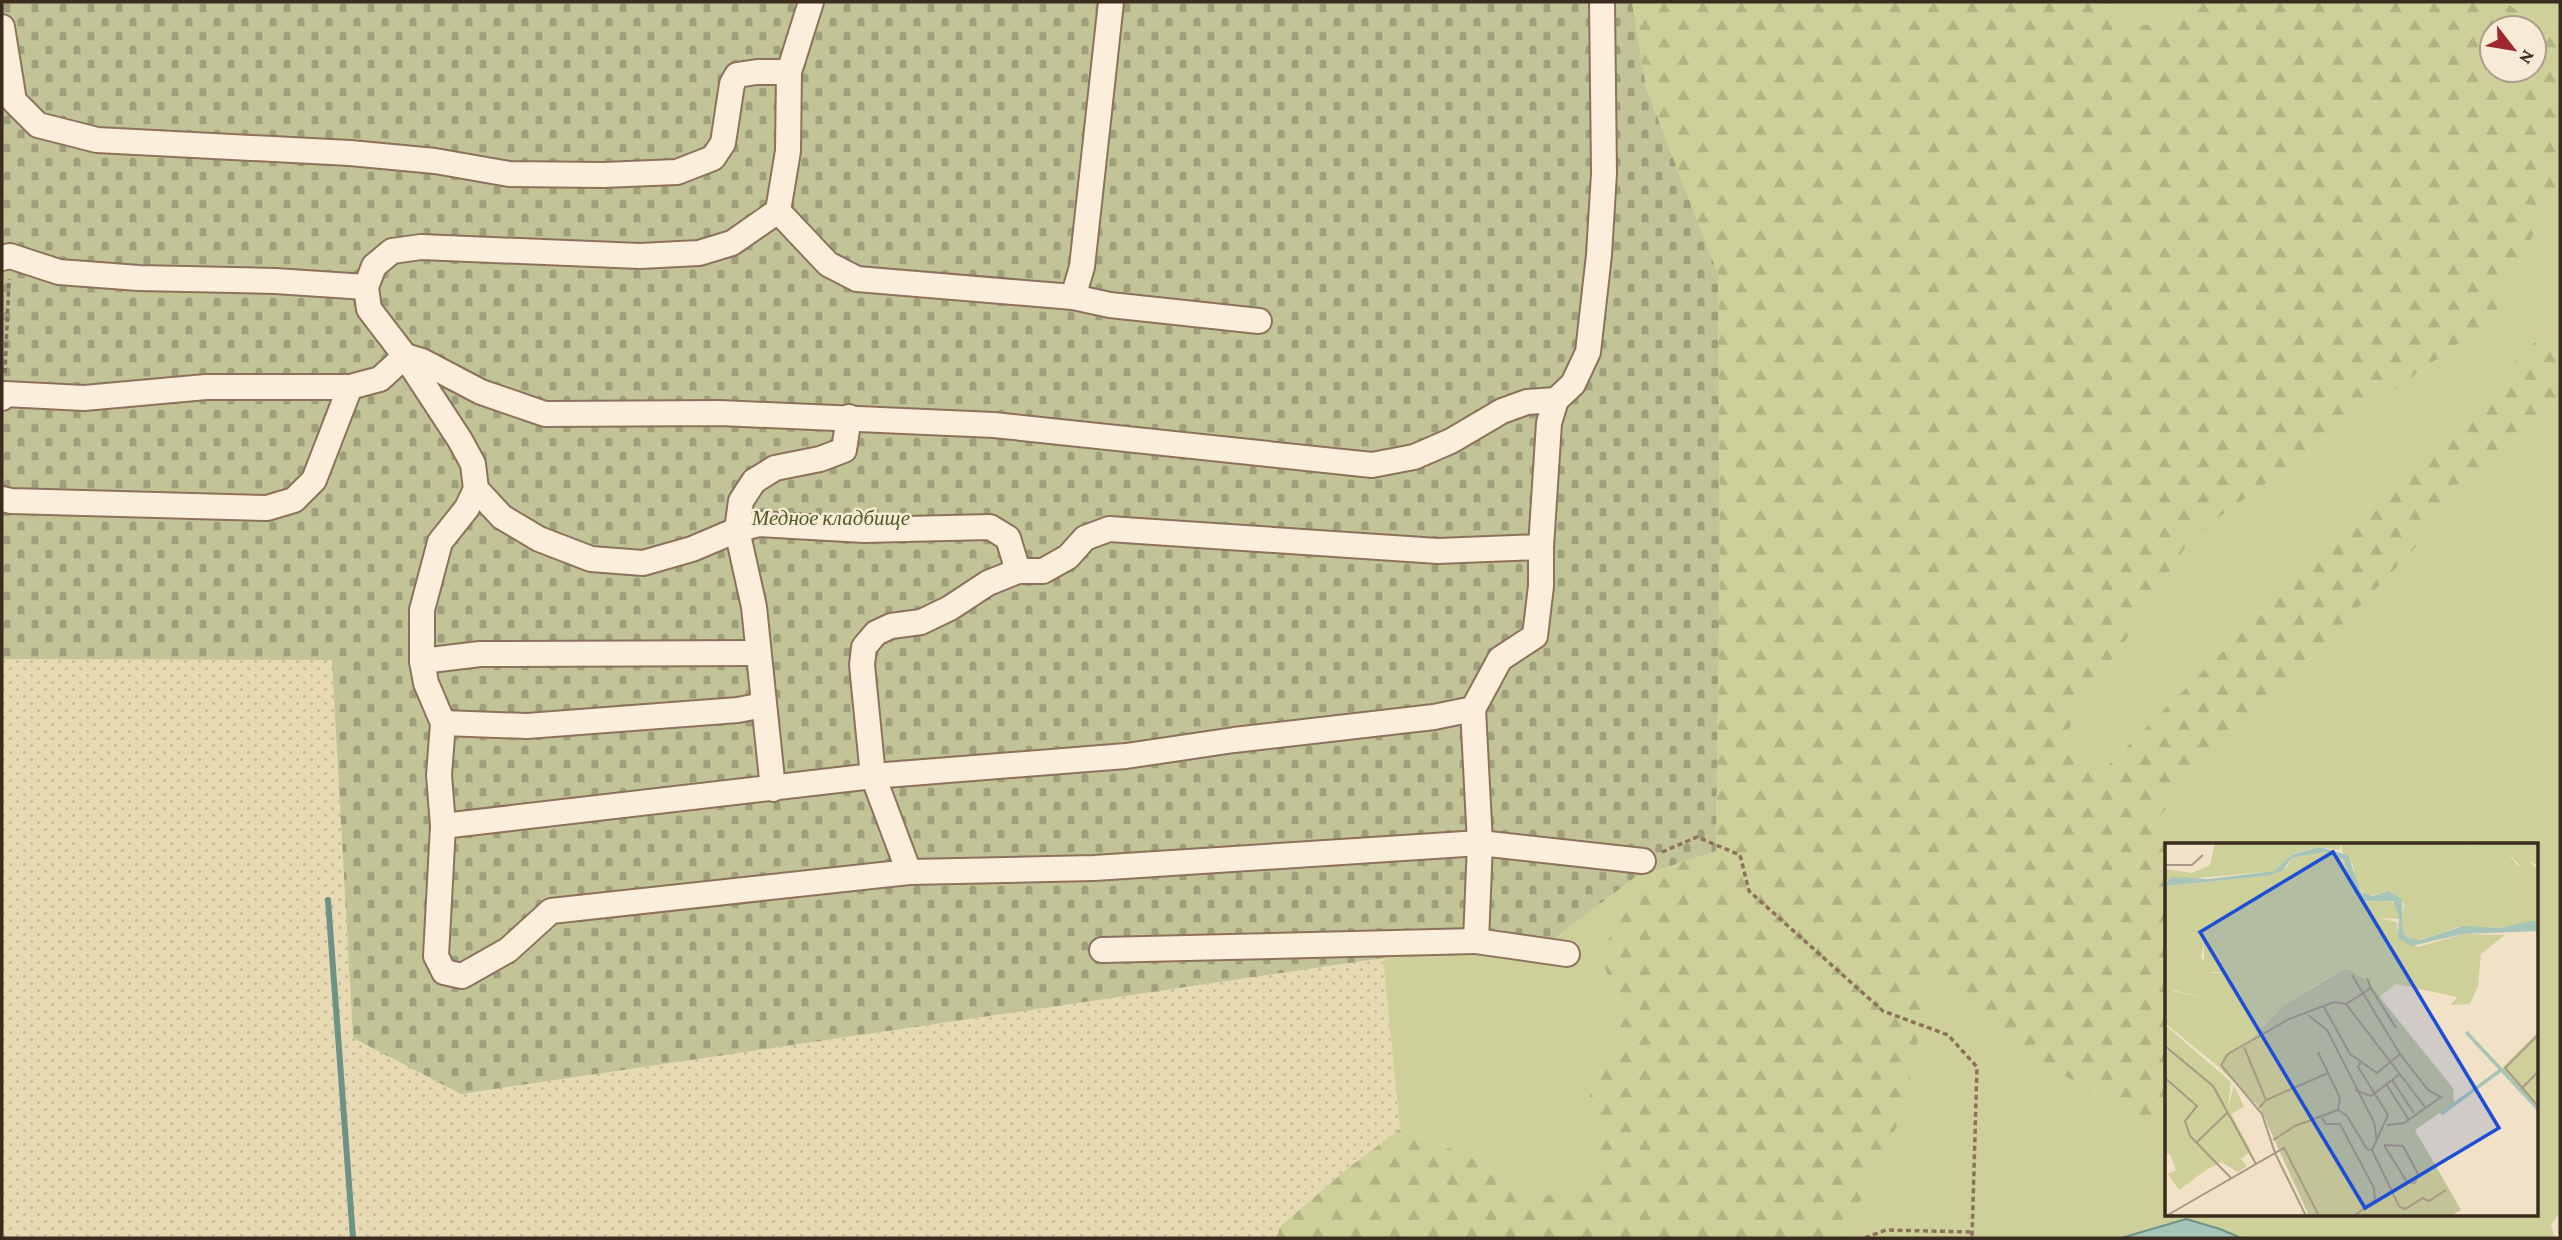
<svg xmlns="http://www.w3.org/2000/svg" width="2562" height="1240" font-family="'Crimson Pro',serif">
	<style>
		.farmland { fill: url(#farmland-dots) }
		.green { fill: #cdd098 }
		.forest { fill: url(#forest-firs); fill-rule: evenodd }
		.cemetery { fill: url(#cemetery-stones) }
		.water { fill: #a7c4b9; stroke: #6d9387; stroke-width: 2 }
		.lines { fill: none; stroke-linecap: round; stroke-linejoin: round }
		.stream { stroke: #6d9387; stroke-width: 6 }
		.minor-casing { stroke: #8d715a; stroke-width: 28 }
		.path { stroke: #8d715a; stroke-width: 3.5; stroke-dasharray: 5 3.5; stroke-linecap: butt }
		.minor { stroke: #fbeeda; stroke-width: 24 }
		.labels { text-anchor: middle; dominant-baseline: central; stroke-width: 5; stroke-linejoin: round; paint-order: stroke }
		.park-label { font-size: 21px; font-style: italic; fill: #505a24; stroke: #f7ebd6 }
		.inset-river { fill: none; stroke: #a7c4b9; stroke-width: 3.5 }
		.inset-road { fill: none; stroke: #a99883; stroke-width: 2 }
		.view { fill: #1d4ed8; fill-opacity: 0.15; stroke: #1d4ed8; stroke-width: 3.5 }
		.inset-edge { fill: none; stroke: #3c2b1f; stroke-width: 3.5 }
	</style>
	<defs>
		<pattern id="farmland-dots" width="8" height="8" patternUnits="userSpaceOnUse" patternTransform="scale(1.75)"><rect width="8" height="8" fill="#e7dab2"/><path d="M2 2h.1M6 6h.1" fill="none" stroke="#c7bb99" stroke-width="1.8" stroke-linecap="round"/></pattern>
		<pattern id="forest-firs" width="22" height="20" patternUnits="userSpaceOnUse" patternTransform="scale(1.75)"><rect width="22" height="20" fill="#cdd098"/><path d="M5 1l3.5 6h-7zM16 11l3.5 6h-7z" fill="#b1b383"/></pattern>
		<pattern id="cemetery-stones" width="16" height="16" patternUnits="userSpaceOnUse" patternTransform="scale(1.75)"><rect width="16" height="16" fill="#c2c498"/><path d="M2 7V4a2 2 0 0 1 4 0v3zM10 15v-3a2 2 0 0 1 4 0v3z" fill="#9f9f7b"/></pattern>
	</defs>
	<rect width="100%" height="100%" fill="#f1e1c6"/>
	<path class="farmland" d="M2,659H333L353,1038L461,1094L1383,958L1400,1129L1352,1165L1280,1225L1277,1238H2Z"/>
	<g class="green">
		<path d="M2102,2H2188L2176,23L2127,26Z"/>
		<path d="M2504,2H2560V35Z"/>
		<path d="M2560,181V334L2551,326L2098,775L2057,747L2192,537L2492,319Z"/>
		<path d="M2560,396V1213L2551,1224L2554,1236L2550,1238H2241L2220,1229L2186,1219L2121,1238L1843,1237L1903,1114L1933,965L1986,1032L2147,1122L2166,1111V1214H2536V844L2166,845L2149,827Z"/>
		<path d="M1634,878L1631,904L1599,954L1624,1015L1584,1109L1603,1159L1590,1192L1531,1197L1470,1156L1400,1129L1383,958L1555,938Z"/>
	</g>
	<path class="forest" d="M1632,2H2102L2127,26L2176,23L2188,2H2504L2560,35V181L2492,319L2192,537L2057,747L2098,775L2551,326L2560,334V396L2149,827L2166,845V1111L2147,1122L1986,1032L1933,966L1903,1114L1843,1237L1846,1238H1277L1280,1226L1352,1165L1400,1129L1470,1156L1531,1197L1590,1191L1603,1159L1584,1109L1624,1015L1599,954L1631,904L1634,878L1716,851L1720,548L1718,274L1646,88ZM2492,28H2534V70H2492Z"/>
	<path class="cemetery" d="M2,2H1632L1646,88L1718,274L1720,548L1716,851L1634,878L1555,938L1383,958L461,1094L353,1038L332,660L2,659Z"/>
	<path class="water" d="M2186,1219L2220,1229L2241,1238H2121Z"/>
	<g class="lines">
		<path class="stream" d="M328,900L353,1238"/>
		<g class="minor-casing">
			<g id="minor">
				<path d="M811,2L789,72L788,151L778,211L732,243L699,253L640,256L421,247L392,251L374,266L366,287L369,309L405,356L460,440L473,464L476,489L467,508L440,542L422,610V661L426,683L443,723L439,775L443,826L436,956L444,972L462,976L508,950L551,911L909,872L1094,868L1480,843L1643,861"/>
				<path d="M2,27L14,101L38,125L97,140L350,153L435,161L509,174L603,175L677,172L713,158L723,143L732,84L737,75L757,72H789"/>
				<path d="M778,211L828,264L857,279L1073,297L1110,305L1259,321"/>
				<path d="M2,258L10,256L59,272L139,278L275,281L366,287"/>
				<path d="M1073,297L1082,267L1111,2"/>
				<path d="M405,356L422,361L481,392L545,414L720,413L994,425L1372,465L1414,457L1451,441L1502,411L1527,402L1556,400"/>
				<path d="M2,398L5,394L84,398L206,387H350L380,379L405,356"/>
				<path d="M476,489L502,517L539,539L591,559L643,563L692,549L737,530L759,524L864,530L990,527L1008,538L1018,571"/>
				<path d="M2,499L11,501L267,508L294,500L314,480L350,387"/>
				<path d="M422,661L480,654L757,653"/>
				<path d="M443,723L527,726L738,710L763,705"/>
				<path d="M773,789L754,607L737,530L741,501L754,481L775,468L820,459L844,450L849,417"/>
				<path d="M443,826L873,776L1126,756L1234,740L1434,717L1473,709"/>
				<path d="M909,872L873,776L862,665L864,647L876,633L891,626L921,622L950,608L988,583L1018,571H1043L1068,557L1085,538L1109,529L1438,551L1541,547"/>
				<path d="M1102,950L1476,941"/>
				<path d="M1567,954L1476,941L1480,843L1473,709L1500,659L1535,636L1541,586V547L1549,423L1556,400L1573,384L1588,352L1599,255L1604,173L1602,2"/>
			</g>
		</g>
		<g class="path">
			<path d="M5,373L9,279"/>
			<path d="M1662,852L1697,837L1740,855L1749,891L1883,1011L1948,1035L1977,1067L1972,1238"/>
			<path d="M1865,1238L1886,1230L1972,1232"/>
		</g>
		<use href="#minor" class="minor"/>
	</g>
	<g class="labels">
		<g class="park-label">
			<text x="831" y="518">Медное кладбище</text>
		</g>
	</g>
	<g transform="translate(2165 843)">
		<rect width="373" height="373" fill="#f1e1c6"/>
		<path d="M50,0L156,1L176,0L175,7L155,4L129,10L109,28L0,38V26L27,30L45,22ZM223,0L253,26L254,50L259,25L250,0H265L270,13L294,2L335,1L363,35L373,27V78L336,85L287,84L254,79L242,71L237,56L222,49L203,53L193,45L188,22L177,8ZM348,0H373V23L357,13ZM160,9L179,17L190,51L201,59L223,55L233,65L235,76L213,75L214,87L179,94L158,49L150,80L72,63L71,69L148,89V95L116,94L73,76L39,101L36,114L47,130L62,129L65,134L61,157L51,160L42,156L41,133L36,154L7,147L80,202L55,220L56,226L0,180V43L102,33L122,24L127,15ZM221,117L230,123L231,141L214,154L189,132ZM0,285L41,327L14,347L3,331L11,327L5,311H0Z" fill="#cdd098"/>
		<path d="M176,0H218L219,3L177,8ZM223,0H250L259,25L254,50L249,46L253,26ZM265,0H311L294,2L279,14L270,13ZM331,0H348L373,27L363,35H355L354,21ZM158,49L182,61L180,94L214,87L213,75L232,79L233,89L253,104L298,91L340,92L316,111L313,143L305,161L286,162L292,154L231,141L230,123L221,117L199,131L189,132L181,125L148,144L119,162L80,202L7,148L36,154L40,133L44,134L43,156L51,160L53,154L61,156L65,134L62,129H39V79L73,76L116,94L147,95L148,89L70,69L72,63L150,80ZM238,63L254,79L293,84L256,97L244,95L238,90ZM69,242L79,264L66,271L63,265Z" fill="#cdd098"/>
		<path d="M181,125L201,137L288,245L289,260L250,287L296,367L286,373H144L95,265L56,226L60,211L80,202L119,162Z" fill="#c2c498"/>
		<path d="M0,182L66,239L63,265L86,308L76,316L82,323L73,329L56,319L41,327L0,285ZM373,189V267L335,227Z" fill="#cdd098"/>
		<path d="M155,4L183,12L196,49L208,53L224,48L237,56L238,90L244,95L256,97L298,83L336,85L365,78H373V88L298,91L246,103L233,95L234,73L228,58H198L190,51L179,17L160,9L127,15L117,28L102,33L0,43L5,34L44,36L109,28L128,11Z" fill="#a7c4b9"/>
		<path class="inset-river" d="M301,189L373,266M276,271L336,227"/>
		<path class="inset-road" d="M0,22H27L38,12M187,132L235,211L263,247L276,254L239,280L222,282M206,145L231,185M181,161L260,264M159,164L185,211L212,230L235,211M143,172L162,187L209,279L212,298M373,192L340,225L373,263M0,203L48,243L91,321M79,204L101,257M153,209L175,255L173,267M196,218L193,224L223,272L207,307M0,235L32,263L20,278L25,293L67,336M227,237L249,270M221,241L244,277M356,246L373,229M190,247L206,253L235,231M94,265L101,257L163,230M173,267L182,273L202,306L207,307L234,363M157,275L161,281H175L209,345L210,357L189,373M108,297L130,283L173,267M32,299L63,269M219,302L238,303L253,331L250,340M219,302L242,339L250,340M234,363L240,366L258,355L264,358L281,347M1,373L119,305L154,373M141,373L110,310L97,271L56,222L63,211L124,176L169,159L181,161L206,145L202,135"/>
		<path class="view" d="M168,9L334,285L200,365L35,89Z"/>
		<rect width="373" height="373" class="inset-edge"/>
	</g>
	<rect width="2562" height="1240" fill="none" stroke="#3c2b1f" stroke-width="7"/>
	<g transform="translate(2513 49) rotate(121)"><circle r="33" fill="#f7ebd6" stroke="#ac9e8d" stroke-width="2"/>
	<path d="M0-5L12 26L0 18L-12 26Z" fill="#9f2730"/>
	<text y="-10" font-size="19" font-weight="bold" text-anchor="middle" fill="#3c2b1f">N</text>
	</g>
</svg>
